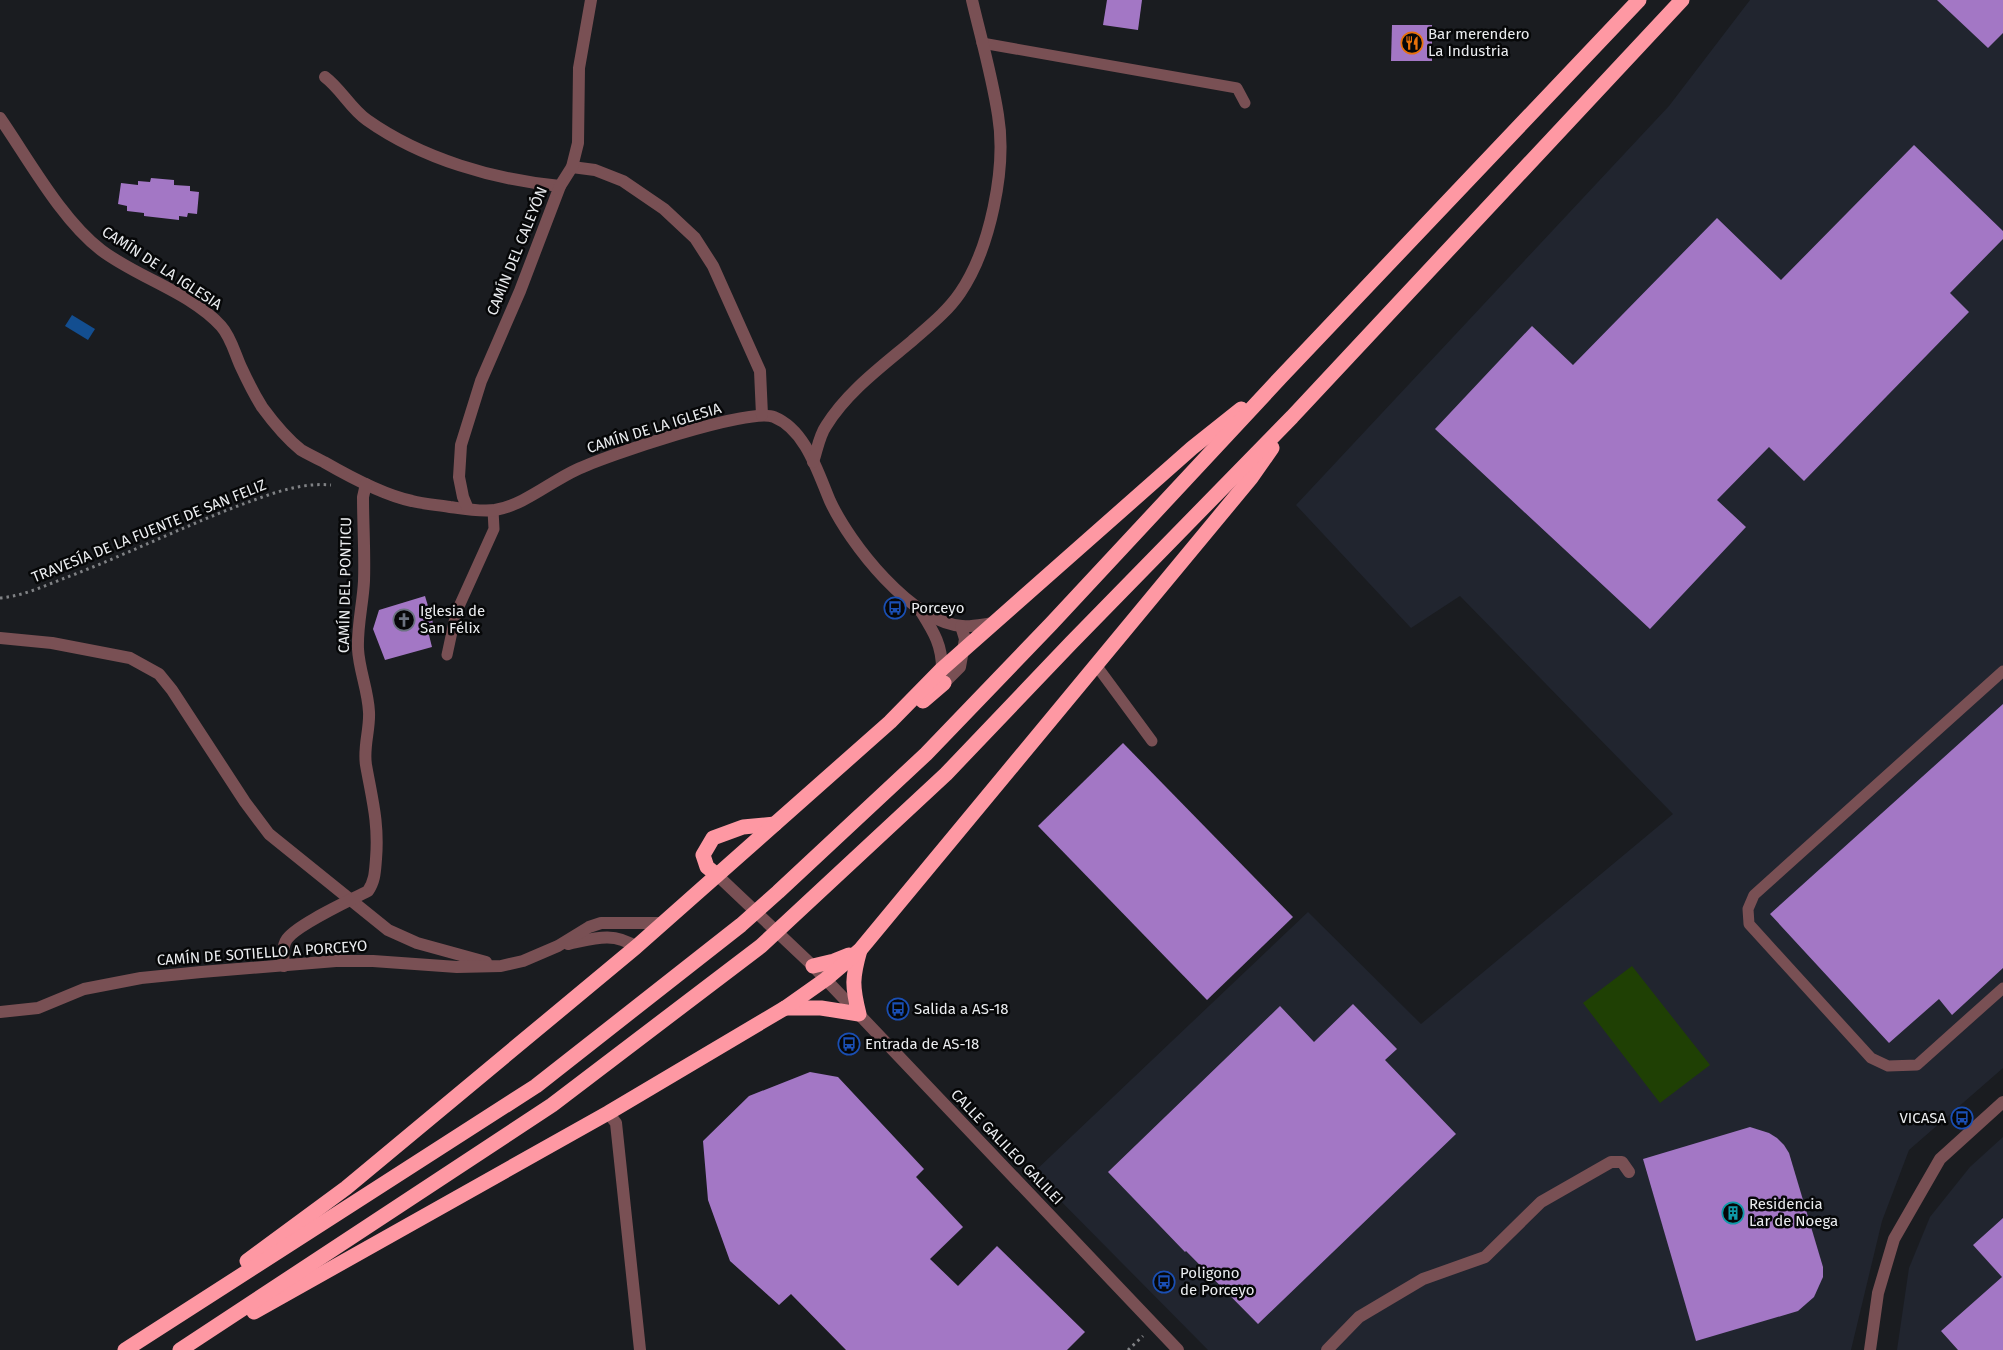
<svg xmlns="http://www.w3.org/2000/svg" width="2003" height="1350" font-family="'Fira Sans',sans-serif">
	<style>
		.built { fill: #21252f }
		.green { fill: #1f4004 }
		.water { fill: #134e90 }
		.building { fill: #a377c5 }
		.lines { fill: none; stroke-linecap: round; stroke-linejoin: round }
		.path { stroke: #808285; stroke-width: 3; stroke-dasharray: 2.5 4; stroke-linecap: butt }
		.lane { stroke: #795054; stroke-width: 11 }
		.street { stroke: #795054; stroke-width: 12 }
		.highway { stroke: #fe98a3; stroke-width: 15 }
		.labels { text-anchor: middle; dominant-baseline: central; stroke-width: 5; stroke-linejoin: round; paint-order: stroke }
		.poi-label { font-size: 15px; fill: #ebedf0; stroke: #060708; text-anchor: start }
		.street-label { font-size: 15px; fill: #ebedf0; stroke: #060708 }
	</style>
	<rect width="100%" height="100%" fill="#1a1c20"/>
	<g class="built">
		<path d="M1750,0H2003V1068L1909,1150L1882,1221L1851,1350H1208L1033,1173L1308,912L1421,1024L1673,814L1460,596L1411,628L1296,505L1669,106Z"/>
		<path d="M2003,1137V1350H1897L1909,1268L1930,1217L1970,1167Z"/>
	</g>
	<path class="green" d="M1632,966L1710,1065L1660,1103L1583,1003Z"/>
	<path class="water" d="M72,315L95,329L88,340L65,326Z"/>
	<g class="building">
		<path d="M1107,0H1142L1138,30L1103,25Z"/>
		<path d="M1937,0H2003V33L1988,48Z"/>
		<path d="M1392,25H1432V61H1391Z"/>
		<path d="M1914,145L2003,231V239L1950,293L1969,312L1804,481L1769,447L1717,500L1746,527L1650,629L1435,429L1532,326L1573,365L1717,218L1781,280Z"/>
		<path d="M151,178L174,180V185L190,186V191L199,192L197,214L188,213L187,217L179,216V220L144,216V213L127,211V206L118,204L121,183L138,185V181L150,182Z"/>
		<path d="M425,596L436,633L429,635L432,647L385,660L373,629L379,610Z"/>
		<path d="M2003,704V968L1952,1015L1939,999L1889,1043L1770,914Z"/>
		<path d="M1123,743L1293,917L1207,1000L1038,826Z"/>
		<path d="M1353,1004L1397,1049L1385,1060L1456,1134L1258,1324L1186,1251L1185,1252L1108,1172L1280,1006L1314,1042Z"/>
		<path d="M810,1072L838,1077L924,1169L916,1177L963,1227L930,1259L958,1286L997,1246L1085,1332L1067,1350H846L791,1294L779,1305L730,1261L708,1200L703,1141L749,1096Z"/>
		<path d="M1750,1127L1769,1133L1777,1138L1784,1145L1789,1153L1823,1267V1277L1814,1297L1798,1311L1696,1341L1643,1159Z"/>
		<path d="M2003,1218V1350H1958L1941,1331L2002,1277L1973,1245Z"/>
	</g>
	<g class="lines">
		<g class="path">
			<path d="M0,598C23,596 44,586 65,578C123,556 178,529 235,507C266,496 297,482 331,485"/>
			<path d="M1128,1350L1143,1336"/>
		</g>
		<g class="lane">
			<path d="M982,43L1237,88L1245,103"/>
			<path d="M447,655L456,613L494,529L493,510"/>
			<path d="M1096,665L1152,741"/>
			<path d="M2003,671L1754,895L1748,909L1749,924L1871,1058L1888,1066L1917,1065L2003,988"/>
		</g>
		<g class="street">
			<path d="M325,77C341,89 351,109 367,120C422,159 495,180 560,186"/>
			<path d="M0,118C29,160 61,219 101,250C138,278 190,292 221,326C231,337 235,354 241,367C247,380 254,394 262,407C273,422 286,438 301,450C308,454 316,458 324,462C350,477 383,495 412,501C424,504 438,505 450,507C464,509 481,512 495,510C524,505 550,482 576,470C605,456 749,407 774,417C806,430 818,473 830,501C850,544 911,622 962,626C972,627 984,624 994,623"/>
			<path d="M572,167L595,170L623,181L664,209L695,238L713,266L760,371L762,415"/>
			<path d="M813,462C817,451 819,436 826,426C847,392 881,367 912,341C929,326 947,312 960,293C990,249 1007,168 998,115C992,76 981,38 972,0"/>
			<path d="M468,509L463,497L459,477L461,445L481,381L520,291L560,186L572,167L578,143L579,68L591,0"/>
			<path d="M920,610C933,631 942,644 942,669"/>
			<path d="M0,638L52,643L130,658L159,674L172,690L245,802L269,834L388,930L417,943L486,962"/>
			<path d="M944,683L960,667L965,639L961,626"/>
			<path d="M717,875L813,966L1178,1350"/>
			<path d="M568,944C593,939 613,931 636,947"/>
			<path d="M284,966C283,957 282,946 287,939C298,924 349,901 368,891C375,881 375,871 376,859C379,823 372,799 366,765C363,747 370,730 369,712C368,690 359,670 358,649C357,626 363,603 364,581C365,553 363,525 363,497L366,484"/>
			<path d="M0,1012L38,1008L84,989L141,978L201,972L336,961H373L457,967L501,966L523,961L558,946L589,927L601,923H662"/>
			<path d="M608,1113L616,1123L640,1350"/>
			<path d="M1327,1350L1359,1317L1423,1279L1485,1257L1541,1202L1611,1162H1622L1629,1172"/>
			<path d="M1870,1350L1878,1293L1894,1239L1940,1159L2003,1102"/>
		</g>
		<g class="highway">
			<path d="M923,701L944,683"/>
			<path d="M717,875L707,867L703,855L713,838L743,827L775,824"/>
			<path d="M813,966L834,961L849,955"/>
			<path d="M785,1008H821L859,1014C852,986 852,978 860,950"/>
			<path d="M247,1261L346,1188L636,947L890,722L942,669L1192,448L1241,409"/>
			<path d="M254,1312L608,1113L785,1008L826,979L860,950L1251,478L1272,448"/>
			<path d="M125,1350L536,1086L741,925L778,892L926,754L1051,624L1281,377L1639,0"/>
			<path d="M180,1350L552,1105L761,946L946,774L1071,643L1292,417L1682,0"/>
		</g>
	</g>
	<defs>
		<g id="restaurant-ring" transform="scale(1.125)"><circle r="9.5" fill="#060708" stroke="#e8710a" stroke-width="1.5"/><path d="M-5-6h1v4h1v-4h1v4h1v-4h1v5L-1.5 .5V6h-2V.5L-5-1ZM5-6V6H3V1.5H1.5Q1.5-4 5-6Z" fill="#e8710a"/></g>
		<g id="bus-ring" transform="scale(1.125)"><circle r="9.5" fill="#060708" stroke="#1a4fb4" stroke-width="1.5"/><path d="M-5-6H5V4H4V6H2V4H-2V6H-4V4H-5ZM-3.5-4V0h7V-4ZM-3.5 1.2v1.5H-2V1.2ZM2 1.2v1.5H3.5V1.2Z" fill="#1a4fb4"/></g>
		<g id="church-ring" transform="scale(1.125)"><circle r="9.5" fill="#060708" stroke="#6b7280" stroke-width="1.5"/><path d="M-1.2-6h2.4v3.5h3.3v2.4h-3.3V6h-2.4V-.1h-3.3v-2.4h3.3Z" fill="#6b7280"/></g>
		<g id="building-ring" transform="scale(1.125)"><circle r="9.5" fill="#060708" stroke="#0f9aa8" stroke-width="1.5"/><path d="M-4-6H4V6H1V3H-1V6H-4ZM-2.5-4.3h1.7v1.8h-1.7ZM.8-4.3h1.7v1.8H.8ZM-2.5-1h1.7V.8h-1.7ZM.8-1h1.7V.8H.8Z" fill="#0f9aa8"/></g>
	</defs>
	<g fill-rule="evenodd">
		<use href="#restaurant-ring" x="1412" y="43"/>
		<use href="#bus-ring" x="895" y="608"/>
		<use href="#church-ring" x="404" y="620"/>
		<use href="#bus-ring" x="898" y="1009"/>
		<use href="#bus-ring" x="849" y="1044"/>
		<use href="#bus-ring" x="1962" y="1118"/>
		<use href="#building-ring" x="1733" y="1213"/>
		<use href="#bus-ring" x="1164" y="1282"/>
	</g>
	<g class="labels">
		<g class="poi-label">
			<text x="1428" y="34">Bar merendero<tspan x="1428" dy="17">La Industria</tspan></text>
			<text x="911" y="608">Porceyo</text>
			<text x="420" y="611">Iglesia de<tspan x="420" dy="17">San Félix</tspan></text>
			<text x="914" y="1009">Salida a AS-18</text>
			<text x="865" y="1044">Entrada de AS-18</text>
			<text x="1946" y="1118" text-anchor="end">VICASA</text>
			<text x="1749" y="1204">Residencia<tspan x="1749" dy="17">Lar de Noega</tspan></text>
			<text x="1180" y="1273">Poligono<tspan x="1180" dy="17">de Porceyo</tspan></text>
		</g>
		<g class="street-label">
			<text transform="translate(517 251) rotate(-68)">CAMÍN DEL CALEYÓN</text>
			<text transform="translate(162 268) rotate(33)">CAMÍN DE LA IGLESIA</text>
			<text transform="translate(654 428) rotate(-17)">CAMÍN DE LA IGLESIA</text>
			<text transform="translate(149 531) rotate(-22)">TRAVESÍA DE LA FUENTE DE SAN FELIZ</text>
			<text transform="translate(345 585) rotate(-89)">CAMÍN DEL PONTICU</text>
			<text transform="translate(262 953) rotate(-4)">CAMÍN DE SOTIELLO A PORCEYO</text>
			<text transform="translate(1007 1147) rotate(46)">CALLE GALILEO GALILEI</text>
		</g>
	</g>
</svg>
